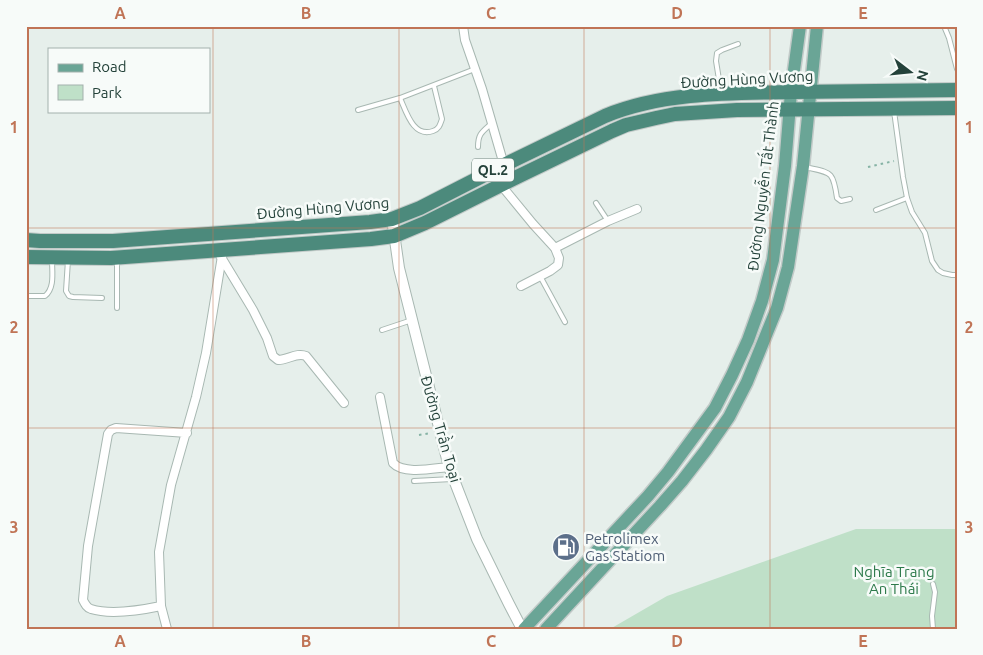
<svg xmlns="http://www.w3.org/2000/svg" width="983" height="655" font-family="Ubuntu,sans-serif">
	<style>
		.green { fill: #bfe0c8 }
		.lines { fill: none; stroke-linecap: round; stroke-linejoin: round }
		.service-casing { stroke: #a8b8b2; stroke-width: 6 }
		.minor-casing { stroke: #a8b8b2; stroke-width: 10 }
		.tertiary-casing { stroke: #a8b8b2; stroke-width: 12 }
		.primary-casing { stroke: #c2cac8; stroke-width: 15 }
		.trunk-casing { stroke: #c2cac8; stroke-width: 16 }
		.path { stroke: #86b3a5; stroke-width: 2; stroke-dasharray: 2.5 4; stroke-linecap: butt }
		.service { stroke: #fff; stroke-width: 4 }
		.minor { stroke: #fff; stroke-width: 8 }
		.tertiary { stroke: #fff; stroke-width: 10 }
		.primary { stroke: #6aa596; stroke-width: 12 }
		.trunk { stroke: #4c8a7c; stroke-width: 14 }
		.grid { fill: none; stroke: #c07456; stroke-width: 1; stroke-opacity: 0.55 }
		.labels { text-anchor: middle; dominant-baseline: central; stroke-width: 5; stroke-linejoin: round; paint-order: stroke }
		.shield { fill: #f7fbf9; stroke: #637a73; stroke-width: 1 }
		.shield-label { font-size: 14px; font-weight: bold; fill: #24423a }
		.street-label { font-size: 15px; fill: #24423a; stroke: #f7fbf9 }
		.service-label { font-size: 15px; fill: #4e5e75; stroke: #f7fbf9; text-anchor: start }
		.park-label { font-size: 15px; fill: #2d7a4b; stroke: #f7fbf9 }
		.neatline { fill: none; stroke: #c07456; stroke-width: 2 }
		.grid-label { font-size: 16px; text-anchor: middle; font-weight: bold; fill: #c07456 }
	</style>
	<rect width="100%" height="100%" fill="#e6efeb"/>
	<path class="green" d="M856,529H957V629H610L667,596Z"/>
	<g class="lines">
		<g class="service-casing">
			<g id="service">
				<path d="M944,26L949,38L957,69"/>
				<path d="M721,92L716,61L717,53L722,50L738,44"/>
				<path d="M400,98C406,111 413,138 433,131C439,129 440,125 442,119L434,86"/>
				<path d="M358,110L400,98L475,69"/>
				<path d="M894,111L903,177L907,198L912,212L925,233L932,261L938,270L943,273L952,275H957"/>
				<path d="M478,147C478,134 482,132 491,124"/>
				<path d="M805,167C831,173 833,170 837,198L841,201L850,199"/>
				<path d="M596,203L608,221"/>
				<path d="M876,210L907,198"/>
				<path d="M68,260L66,291L69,296L73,297L102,298"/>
				<path d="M540,276L565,322"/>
				<path d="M26,296H45C55,288 52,272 52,260"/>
				<path d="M117,308V260"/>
				<path d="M382,330L412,320"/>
				<path d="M414,481L452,479"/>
				<path d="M933,584L935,592L932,616L933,629"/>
			</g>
		</g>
		<g class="minor-casing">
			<g id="minor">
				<path d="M463,26L465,40L482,89L504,165"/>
				<path d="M501,185L533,224L555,248L559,258L558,265L550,271L521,286"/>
				<path d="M555,248L608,221L637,209"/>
				<path d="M221,257L253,310L267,338L273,356L278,360C288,360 297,352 306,356L344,403"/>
				<path d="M380,397L393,463C404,475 435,468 449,467"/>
				<path d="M187,433L116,428L111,430L108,434L88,546L83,600C85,604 87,608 91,609C110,615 142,610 161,606L159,552L171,485L196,397L206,353L223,250"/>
				<path d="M161,606L167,629"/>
			</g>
		</g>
		<g class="tertiary-casing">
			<path id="tertiary" d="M392,219L399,268L449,467L477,539L509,604L522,629"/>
		</g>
		<g class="primary-casing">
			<g id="primary">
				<path d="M524,629L648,496L668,472L715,408L732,375L748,340L762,301L773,260L785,166L791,92L800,26"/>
				<path d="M546,629L660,506L682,481L706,450L729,417L747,382L777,308L788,267L803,166L817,26"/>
			</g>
		</g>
		<g class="trunk-casing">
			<g id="trunk">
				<path d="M26,240L40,241H113L370,222L392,219L420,208L504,165L605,116C663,92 730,93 793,92C847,91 902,91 957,90"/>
				<path d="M26,257L111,258L371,239L394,236L425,223L517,177L612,131L626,125L656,118L675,114L737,110L957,108"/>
			</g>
		</g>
		<g class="path">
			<path d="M868,167L894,161"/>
			<path d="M419,435L431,433"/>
		</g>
		<use href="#service" class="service"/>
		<use href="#minor" class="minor"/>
		<use href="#tertiary" class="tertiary"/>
		<use href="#primary" class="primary"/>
		<use href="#trunk" class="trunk"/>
	</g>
	<path class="grid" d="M213,26V629M399,26V629M584,26V629M770,26V629M26,228H957M26,428H957"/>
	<defs>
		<g id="fuel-disc" transform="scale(1.4375)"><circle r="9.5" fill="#5c6f8a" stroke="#f7fbf9"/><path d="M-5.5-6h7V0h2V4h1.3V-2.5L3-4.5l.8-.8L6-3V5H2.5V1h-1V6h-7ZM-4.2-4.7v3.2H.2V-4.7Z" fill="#fff"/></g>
	</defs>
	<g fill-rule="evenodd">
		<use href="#fuel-disc" x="566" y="547"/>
	</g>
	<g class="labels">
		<rect class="shield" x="472" y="158.5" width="42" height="23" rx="4"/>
		<g class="shield-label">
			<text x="493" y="170">QL.2</text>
		</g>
		<g class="street-label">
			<text transform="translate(747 79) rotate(-3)">Đường Hùng Vương</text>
			<text transform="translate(763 186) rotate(-83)">Đường Nguyễn Tất Thành</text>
			<text transform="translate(323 208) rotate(-5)">Đường Hùng Vương</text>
			<text transform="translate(441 429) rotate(74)">Đường Trần Toại</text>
		</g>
		<g class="service-label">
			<text x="585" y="538">Petrolimex<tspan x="585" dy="17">Gas Statiom</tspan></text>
		</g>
		<g class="park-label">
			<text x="894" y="571">Nghĩa Trang<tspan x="894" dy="17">An Thái</tspan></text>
		</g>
	</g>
	<rect width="983" height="655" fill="none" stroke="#f7fbf9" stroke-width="55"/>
	<rect x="48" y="48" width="162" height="65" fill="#f7fbf9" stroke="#a3b1ad"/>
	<rect x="58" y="64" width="25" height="8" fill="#6aa596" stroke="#a3b1ad"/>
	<text x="92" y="72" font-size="15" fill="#24423a">Road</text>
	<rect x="58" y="85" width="25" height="15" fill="#bfe0c8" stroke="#a3b1ad"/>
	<text x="92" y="98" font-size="15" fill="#24423a">Park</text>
	<g transform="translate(910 72) rotate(106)" stroke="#f7fbf9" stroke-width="4" paint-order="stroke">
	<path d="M0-4L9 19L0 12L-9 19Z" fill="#24423a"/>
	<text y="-8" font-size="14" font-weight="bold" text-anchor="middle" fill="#24423a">N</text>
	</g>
	<rect x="28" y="28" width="928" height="600" class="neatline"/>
	<g class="grid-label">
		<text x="120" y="19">A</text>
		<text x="306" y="19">B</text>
		<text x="491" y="19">C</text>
		<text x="677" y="19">D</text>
		<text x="863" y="19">E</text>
		<text x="14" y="133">1</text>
		<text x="969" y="133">1</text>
		<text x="14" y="333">2</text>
		<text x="969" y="333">2</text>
		<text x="14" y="533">3</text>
		<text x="969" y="533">3</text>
		<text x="120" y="647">A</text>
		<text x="306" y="647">B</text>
		<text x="491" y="647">C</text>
		<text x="677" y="647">D</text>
		<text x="863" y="647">E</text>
	</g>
</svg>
